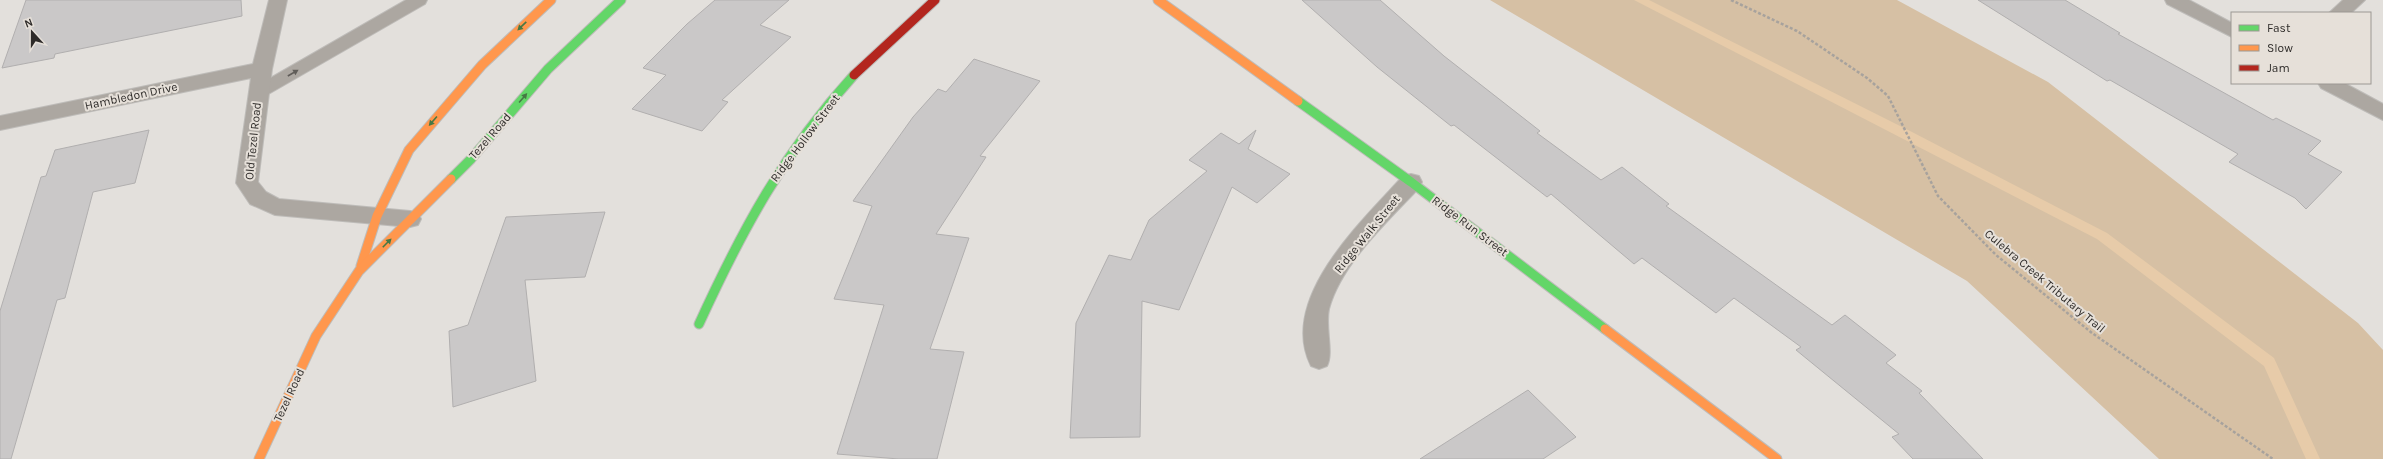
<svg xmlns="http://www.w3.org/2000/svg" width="2383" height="459" font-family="Karla,sans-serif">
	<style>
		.forest { fill: #d6c0a4 }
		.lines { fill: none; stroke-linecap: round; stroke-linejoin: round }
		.stream { fill: #e7cba9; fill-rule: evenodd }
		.building { fill: #cac8c8; stroke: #b1afaf }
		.lane-casing { stroke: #bebcb9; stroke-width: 2 }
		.street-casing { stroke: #bebcb9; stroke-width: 2 }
		.fast-casing { stroke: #bebcb9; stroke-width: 11 }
		.slow-casing { stroke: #bebcb9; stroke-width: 11 }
		.jam-casing { stroke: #bebcb9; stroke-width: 11 }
		.path { stroke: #a7a29d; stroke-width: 2.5; stroke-dasharray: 3 2; stroke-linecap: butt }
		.lane { fill: #aca7a1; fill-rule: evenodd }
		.street { fill: #aca7a1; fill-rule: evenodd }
		.fast { stroke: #63d668; stroke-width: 9 }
		.slow { stroke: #ff974d; stroke-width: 9 }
		.jam { stroke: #b3261e; stroke-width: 9 }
		.oneway { fill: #467845 }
		.oneway2 { fill: #605d59 }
		.labels { text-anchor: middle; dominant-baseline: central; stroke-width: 4; stroke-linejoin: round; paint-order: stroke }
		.street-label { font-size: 12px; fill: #2e2b29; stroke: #e6e0d9 }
	</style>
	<rect width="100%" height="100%" fill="#e3e0dc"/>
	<path class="forest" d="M1490,0H1897L2048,82L2358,323L2383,350V459H2159L1967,281Z"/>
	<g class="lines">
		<path class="stream" d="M1634,0H1649L1912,132L2107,233L2274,358L2320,459H2306L2264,366L2097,239Z"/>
	</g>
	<g class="building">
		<path d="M26,0H241L242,16L55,54L54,58L2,68Z"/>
		<path d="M715,0H789L760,25L791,37L722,100L728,102L702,131L632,109L666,75L643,68L687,24Z"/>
		<path d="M1302,0H1380L1444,56L1540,131L1537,133L1601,180L1622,167L1669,204L1666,206L1832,325L1845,315L1896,355L1886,363L1922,391L1919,393L1983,459H1913L1892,437L1899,434L1796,350L1801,347L1734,298L1716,313L1642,258L1634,264L1551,194L1547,197L1454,125L1451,126L1377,67Z"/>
		<path d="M1978,0H2065L2120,33L2118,34L2273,120L2276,118L2321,141L2308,154L2342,172L2306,209L2295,198L2229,162L2238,154L2110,80L2107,81Z"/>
		<path d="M974,59L1040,81L980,156L986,157L936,234L969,238L930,349L964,352L937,459H899L837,454L884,305L834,299L872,206L853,201L913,117L938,89L946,92Z"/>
		<path d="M149,130L135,183L93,192L65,298L57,300L11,459H0V311L41,177L46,176L55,150Z"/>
		<path d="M1256,130L1248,149L1290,174L1257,203L1232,187L1179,310L1142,301L1140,437L1070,438L1076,323L1109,255L1131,260L1149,220L1207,171L1189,160L1221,133L1239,144Z"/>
		<path d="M605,212L585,277L525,280L536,381L453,407L449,331L468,325L506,217Z"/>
		<path d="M1528,390L1576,437L1543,459H1420Z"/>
	</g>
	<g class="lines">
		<g class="lane-casing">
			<path id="lane" d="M406,0H427L425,4L265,96L259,98L253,96L250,92L253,88Z"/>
		</g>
		<g class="street-casing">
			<g id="street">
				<path d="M269,0H287L272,69L258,182L266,192L279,199L410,211L418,213L421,219L418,225L410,227L275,215L250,204L236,183L251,78L0,130V116L253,64Z"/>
				<path d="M2165,0H2189L2232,23V37L2167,4Z"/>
				<path d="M2343,0H2365L2351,13H2329Z"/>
				<path d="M2318,83H2344L2383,104V120L2321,88Z"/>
				<path d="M1411,174L1419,176L1422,182L1419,188C1388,221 1341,264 1329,309C1325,328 1334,353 1327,366L1319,369L1311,366C1277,299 1363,220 1403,176Z"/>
			</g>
		</g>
		<g class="fast-casing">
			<g id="fast">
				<path d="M1298,101L1411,182L1605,329"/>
				<path d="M451,179L471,159L548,69L621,0"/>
				<path d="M699,324C742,230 784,152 854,75"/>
			</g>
		</g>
		<g class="slow-casing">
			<g id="slow">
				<path d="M1158,0L1298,101"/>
				<path d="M361,266L377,216L409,150L482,65L551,0"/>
				<path d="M1605,329L1777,459"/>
				<path d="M259,459L316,336L359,271L451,179"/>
			</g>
		</g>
		<g class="jam-casing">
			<path id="jam" d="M854,75L935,0"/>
		</g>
		<path class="path" d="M1731,0L1797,31L1867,78L1888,96L1938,196L1996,255L2092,333L2273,459"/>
		<use href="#lane" class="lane"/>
		<use href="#street" class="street"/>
		<use href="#fast" class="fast"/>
		<use href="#slow" class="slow"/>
		<use href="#jam" class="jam"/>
	</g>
	<defs><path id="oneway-solid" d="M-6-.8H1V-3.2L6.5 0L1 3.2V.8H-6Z"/></defs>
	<g class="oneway">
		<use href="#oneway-solid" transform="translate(522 26) rotate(136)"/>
		<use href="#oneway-solid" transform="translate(523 98) rotate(-49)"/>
		<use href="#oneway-solid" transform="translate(433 121) rotate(131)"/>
		<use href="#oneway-solid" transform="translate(387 243) rotate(-45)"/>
	</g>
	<use class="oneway2" href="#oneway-solid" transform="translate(293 73) rotate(-30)"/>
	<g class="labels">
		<g class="street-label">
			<text transform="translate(131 96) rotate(-12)">Hambledon Drive</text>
			<text transform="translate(490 136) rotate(-49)">Tezel Road</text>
			<text transform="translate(805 138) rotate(-53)">Ridge Hollow Street</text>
			<text transform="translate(253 141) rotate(-84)">Old Tezel Road</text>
			<text transform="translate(1470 226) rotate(37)">Ridge Run Street</text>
			<text transform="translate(1367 234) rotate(-51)">Ridge Walk Street</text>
			<text transform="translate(2045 281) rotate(40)">Culebra Creek Tributary Trail</text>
			<text transform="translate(289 395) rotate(-65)">Tezel Road</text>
		</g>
	</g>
	<rect x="2231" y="12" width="140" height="72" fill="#e6e0d9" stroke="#9c9893"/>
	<rect x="2239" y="25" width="20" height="6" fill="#63d668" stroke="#9c9893"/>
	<text x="2267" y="32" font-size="12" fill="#2e2b29">Fast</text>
	<rect x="2239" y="45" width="20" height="6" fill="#ff974d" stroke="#9c9893"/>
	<text x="2267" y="52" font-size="12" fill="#2e2b29">Slow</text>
	<rect x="2239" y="65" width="20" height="6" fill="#b3261e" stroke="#9c9893"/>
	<text x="2267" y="72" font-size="12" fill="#2e2b29">Jam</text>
	<g transform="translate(32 32) rotate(339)" stroke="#e6e0d9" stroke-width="3" paint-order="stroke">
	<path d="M0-3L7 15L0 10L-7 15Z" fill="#2e2b29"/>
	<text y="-6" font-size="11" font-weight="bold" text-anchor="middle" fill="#2e2b29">N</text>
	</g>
</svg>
